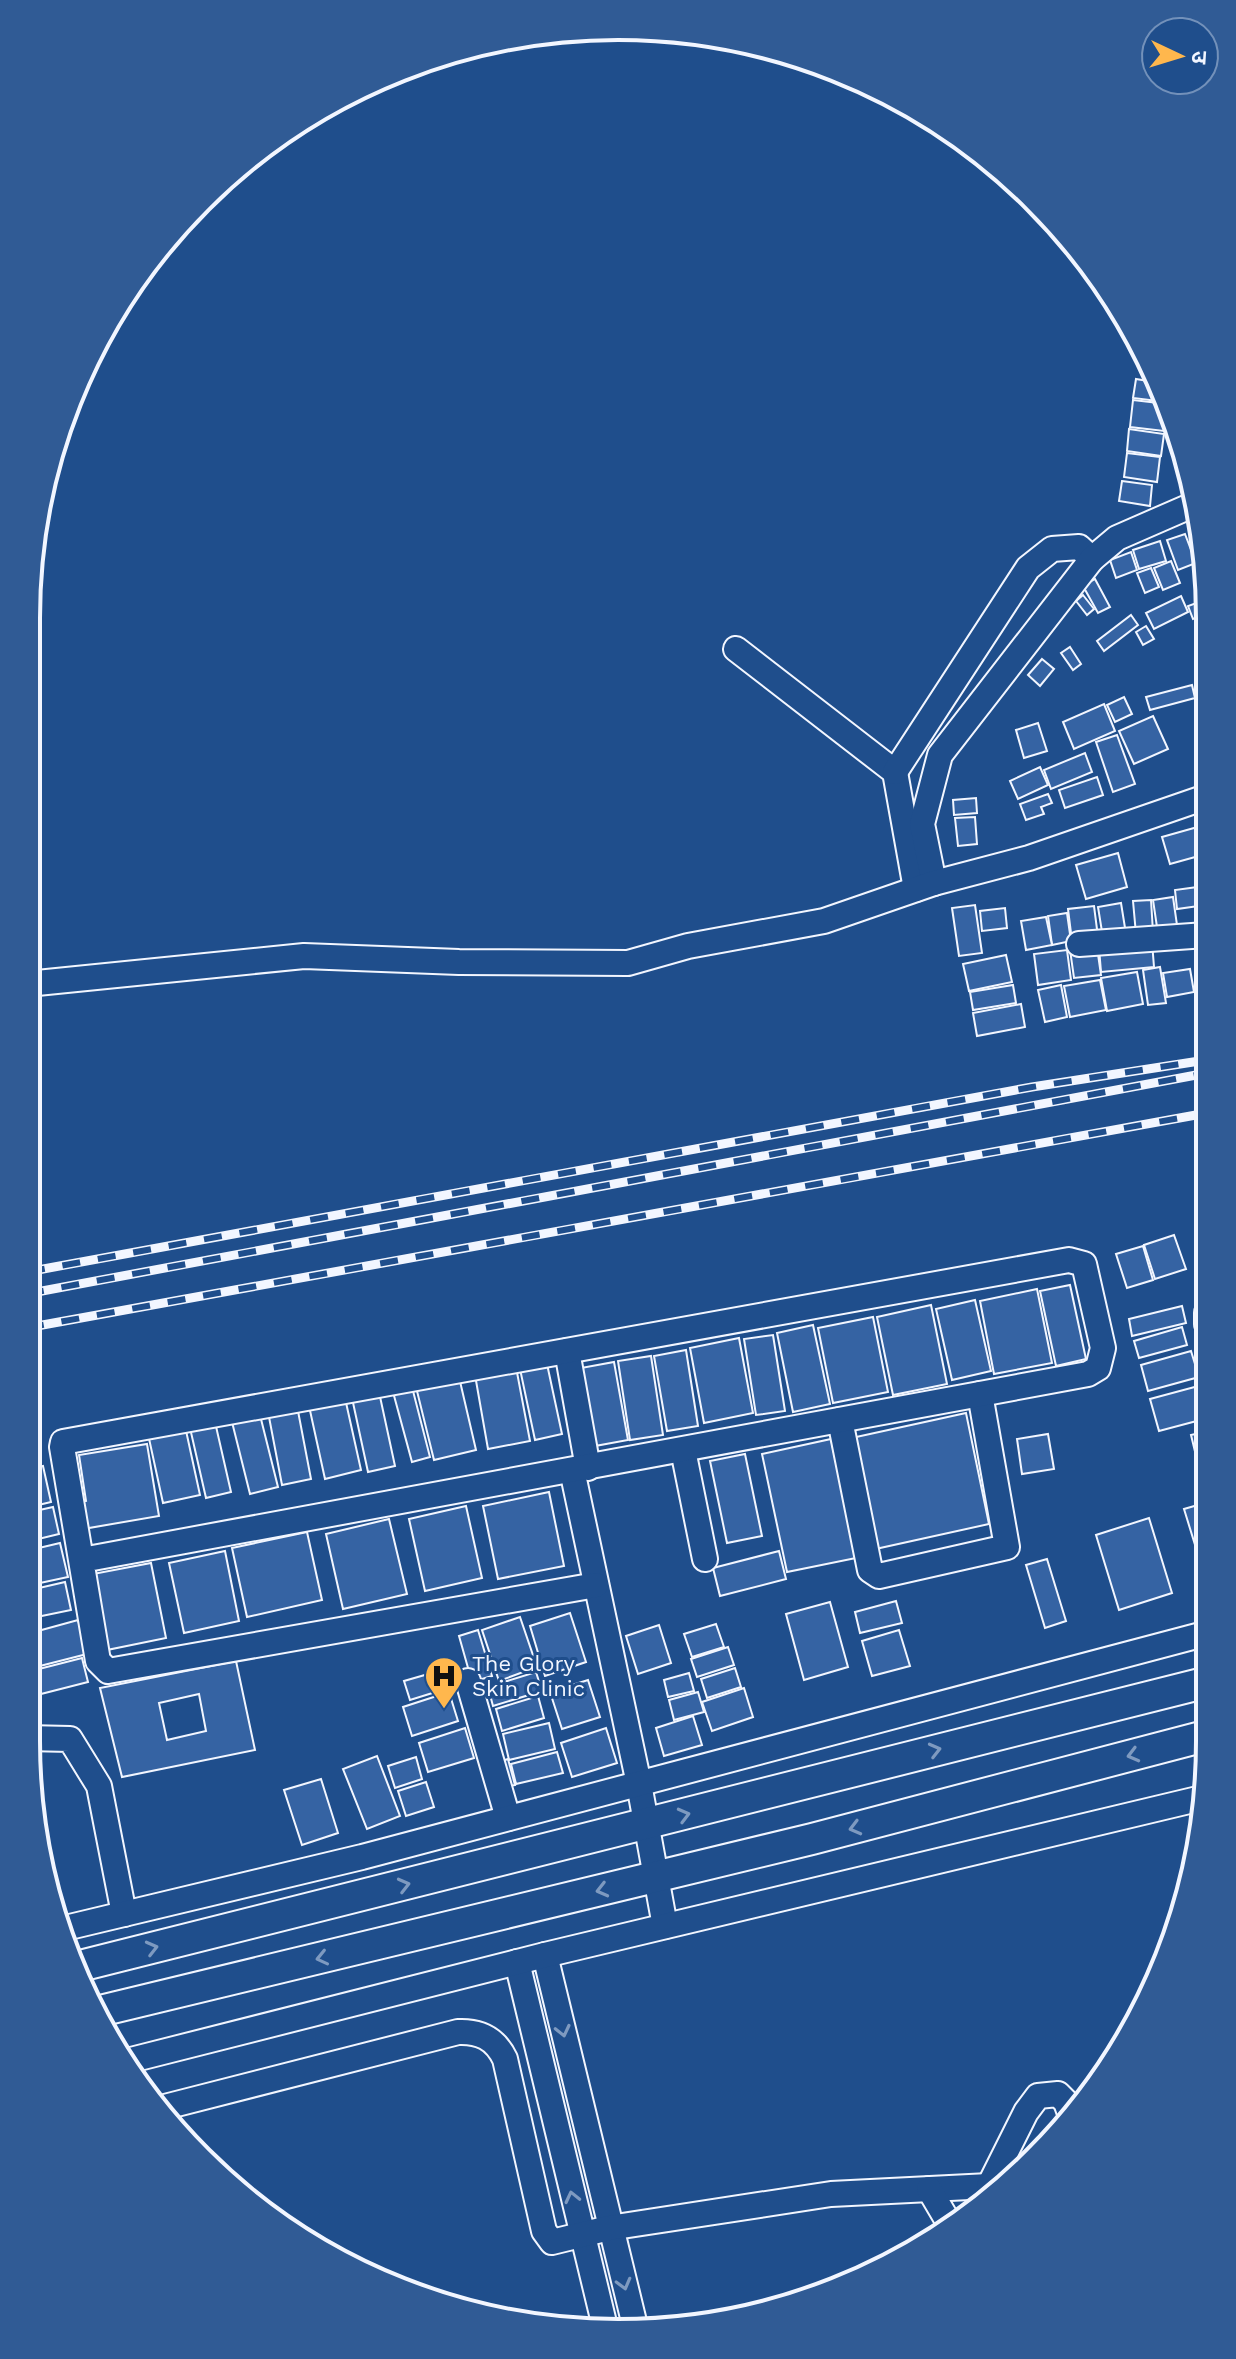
<svg xmlns="http://www.w3.org/2000/svg" width="1236" height="2359" font-family="'Work Sans','Noto Sans Devanagari',sans-serif">
	<style>
		.building { fill: #3563a3; stroke: #f2f6ff; stroke-width: 2; fill-rule: evenodd }
		.lines { fill: none; stroke-linecap: round; stroke-linejoin: round }
		.minor-casing { stroke: #f2f6ff; stroke-width: 28 }
		.major-casing { stroke: #f2f6ff; stroke-width: 34 }
		.minor { stroke: #1f4e8c; stroke-width: 24 }
		.major { stroke: #1f4e8c; stroke-width: 30 }
		.rail-casing { stroke: #f2f6ff; stroke-width: 9 }
		.rail { stroke: #1f4e8c; stroke-width: 6; stroke-dasharray: 18; stroke-linecap: butt }
		.oneway { stroke: #7e9ac0 }
		.labels { text-anchor: middle; dominant-baseline: central; stroke-width: 6; stroke-linejoin: round; paint-order: stroke }
		.poi-label { font-size: 22px; fill: #f2f6ff; stroke: #1f4e8c; text-anchor: start }
		.rim { fill: none; stroke: #f2f6ff; stroke-width: 4 }
	</style>
	<rect width="100%" height="100%" fill="#1f4e8c"/>
	<g class="building">
		<path d="M1136,379L1160,383L1166,402L1133,398Z"/>
		<path d="M1133,400L1167,404L1164,431L1130,427Z"/>
		<path d="M1129,429L1164,434L1161,456L1127,451Z"/>
		<path d="M1127,453L1160,457L1157,482L1124,477Z"/>
		<path d="M1122,481L1152,485L1150,506L1119,501Z"/>
		<path d="M1185,534L1196,563L1178,570L1167,540Z"/>
		<path d="M1160,541L1166,561L1139,569L1133,550Z"/>
		<path d="M1131,552L1137,570L1116,578L1110,560Z"/>
		<path d="M1171,561L1180,583L1163,590L1154,568Z"/>
		<path d="M1151,568L1159,587L1145,593L1137,573Z"/>
		<path d="M1095,579L1110,607L1098,613L1083,586Z"/>
		<path d="M1083,595L1094,609L1087,615L1076,601Z"/>
		<path d="M1181,596L1188,612L1154,629L1146,613Z"/>
		<path d="M1205,600V614L1193,619L1188,606Z"/>
		<path d="M1131,615L1138,625L1104,651L1097,641Z"/>
		<path d="M1146,626L1154,639L1143,645L1136,632Z"/>
		<path d="M1070,647L1081,664L1073,670L1061,653Z"/>
		<path d="M1042,659L1054,669L1040,686L1028,675Z"/>
		<path d="M1192,685L1195,698L1150,710L1146,697Z"/>
		<path d="M1124,697L1132,714L1115,722L1107,705Z"/>
		<path d="M1104,704L1115,731L1074,749L1063,722Z"/>
		<path d="M1153,716L1168,749L1134,764L1119,731Z"/>
		<path d="M1038,723L1047,751L1024,758L1016,730Z"/>
		<path d="M1117,735L1135,784L1113,792L1096,742Z"/>
		<path d="M1085,753L1092,772L1051,789L1044,770Z"/>
		<path d="M1040,767L1048,785L1018,799L1010,781Z"/>
		<path d="M1097,777L1103,795L1065,808L1059,790Z"/>
		<path d="M1048,794L1052,803L1041,807L1044,814L1026,820L1020,804Z"/>
		<path d="M976,798L977,813L954,815L953,800Z"/>
		<path d="M975,817L977,844L958,846L955,818Z"/>
		<path d="M1201,826L1206,854L1170,864L1162,837Z"/>
		<path d="M1118,853L1127,887L1086,899L1076,865Z"/>
		<path d="M1205,886L1206,905L1177,909L1175,890Z"/>
		<path d="M1173,897L1178,932L1158,934L1153,900Z"/>
		<path d="M1151,900L1153,932L1136,934L1133,901Z"/>
		<path d="M1121,903L1126,934L1103,938L1098,907Z"/>
		<path d="M975,905L982,953L959,956L952,908Z"/>
		<path d="M1094,906L1098,937L1072,941L1068,909Z"/>
		<path d="M1005,908L1007,928L982,931L980,911Z"/>
		<path d="M1067,913L1071,941L1052,945L1048,916Z"/>
		<path d="M1046,917L1052,945L1026,950L1021,921Z"/>
		<path d="M1152,942L1154,967L1101,972L1099,948Z"/>
		<path d="M1097,947L1101,975L1074,978L1070,950Z"/>
		<path d="M1067,950L1071,980L1038,985L1034,954Z"/>
		<path d="M1006,955L1012,982L969,991L963,964Z"/>
		<path d="M1206,963V985H1202L1198,964Z"/>
		<path d="M1160,967L1166,1003L1148,1005L1143,970Z"/>
		<path d="M1190,969L1194,992L1167,997L1163,973Z"/>
		<path d="M1137,972L1143,1004L1107,1011L1101,978Z"/>
		<path d="M1100,980L1106,1010L1070,1017L1064,986Z"/>
		<path d="M1013,985L1016,1003L973,1010L970,992Z"/>
		<path d="M1061,985L1067,1017L1045,1022L1038,990Z"/>
		<path d="M1021,1004L1025,1027L977,1036L973,1013Z"/>
		<path d="M1174,1235L1186,1269L1155,1279L1144,1245Z"/>
		<path d="M1143,1246L1153,1280L1127,1288L1116,1254Z"/>
		<path d="M1070,1285L1086,1359L1056,1366L1040,1291Z"/>
		<path d="M1037,1289L1052,1363L994,1374L980,1301Z"/>
		<path d="M975,1300L991,1371L952,1380L936,1309Z"/>
		<path d="M931,1305L947,1384L893,1395L877,1317Z"/>
		<path d="M1182,1306L1186,1323L1132,1336L1129,1319Z"/>
		<path d="M873,1317L888,1392L833,1403L818,1328Z"/>
		<path d="M813,1325L830,1404L793,1412L777,1333Z"/>
		<path d="M1182,1327L1187,1345L1139,1358L1134,1341Z"/>
		<path d="M773,1335L785,1411L756,1415L744,1339Z"/>
		<path d="M739,1338L753,1413L704,1423L690,1348Z"/>
		<path d="M686,1350L698,1426L667,1431L654,1356Z"/>
		<path d="M1191,1351L1199,1377L1148,1391L1141,1365Z"/>
		<path d="M651,1356L663,1435L630,1440L618,1361Z"/>
		<path d="M614,1362L628,1440L595,1446L581,1368Z"/>
		<path d="M547,1364L562,1434L535,1440L520,1369Z"/>
		<path d="M516,1367L530,1441L488,1449L475,1375Z"/>
		<path d="M459,1377L476,1450L434,1460L416,1387Z"/>
		<path d="M1202,1385L1208,1418L1159,1431L1150,1399Z"/>
		<path d="M412,1387L430,1457L412,1462L393,1392Z"/>
		<path d="M379,1392L395,1466L368,1472L352,1398Z"/>
		<path d="M345,1398L361,1470L325,1479L309,1406Z"/>
		<path d="M298,1411L311,1479L282,1485L269,1417Z"/>
		<path d="M966,1413L989,1524L871,1550L847,1439Z"/>
		<path d="M260,1415L278,1487L250,1494L232,1422Z"/>
		<path d="M215,1422L231,1492L206,1498L190,1428Z"/>
		<path d="M185,1426L200,1495L163,1503L148,1434Z"/>
		<path d="M1208,1431V1465L1199,1468L1191,1435Z"/>
		<path d="M1048,1434L1054,1469L1022,1474L1017,1439Z"/>
		<path d="M831,1439L856,1558L787,1572L762,1454Z"/>
		<path d="M147,1444L159,1516L83,1529L78,1502L86,1501L79,1455Z"/>
		<path d="M745,1454L762,1536L727,1543L710,1461Z"/>
		<path d="M43,1466L51,1502L26,1508V1470Z"/>
		<path d="M549,1492L564,1566L498,1579L483,1506Z"/>
		<path d="M1208,1502V1544L1196,1548L1184,1509Z"/>
		<path d="M466,1506L482,1578L425,1591L409,1519Z"/>
		<path d="M53,1507L59,1534L26,1542V1513Z"/>
		<path d="M1149,1518L1172,1593L1119,1610L1096,1535Z"/>
		<path d="M389,1519L407,1594L343,1609L326,1534Z"/>
		<path d="M307,1532L322,1600L247,1617L232,1548Z"/>
		<path d="M60,1543L68,1577L26,1586V1551Z"/>
		<path d="M225,1551L239,1621L184,1633L169,1563Z"/>
		<path d="M779,1551L786,1579L720,1596L713,1568Z"/>
		<path d="M1047,1559L1066,1621L1045,1628L1026,1565Z"/>
		<path d="M1208,1560V1594L1198,1563Z"/>
		<path d="M151,1563L166,1638L107,1650L93,1574Z"/>
		<path d="M65,1582L71,1610L27,1619L26,1591Z"/>
		<path d="M896,1601L902,1623L860,1633L855,1612Z"/>
		<path d="M830,1602L848,1667L804,1680L786,1614Z"/>
		<path d="M570,1613L586,1662L545,1676L530,1626Z"/>
		<path d="M520,1617L537,1667L499,1681L482,1630Z"/>
		<path d="M78,1620L87,1654L36,1667L27,1634Z"/>
		<path d="M716,1624L724,1647L692,1657L684,1634Z"/>
		<path d="M659,1625L671,1663L638,1674L626,1636Z"/>
		<path d="M478,1630L492,1676L472,1682L459,1636Z"/>
		<path d="M899,1630L910,1666L872,1676L862,1641Z"/>
		<path d="M728,1647L734,1665L697,1677L691,1659Z"/>
		<path d="M82,1658L88,1682L41,1694L35,1670Z"/>
		<path d="M236,1661L255,1750L122,1777L100,1688ZM199,1694L206,1731L167,1740L159,1703Z"/>
		<path d="M449,1668L455,1686L410,1700L404,1681Z"/>
		<path d="M735,1668L741,1687L707,1698L701,1679Z"/>
		<path d="M536,1672L542,1691L493,1706L488,1687Z"/>
		<path d="M689,1673L694,1691L668,1697L664,1680Z"/>
		<path d="M588,1680L600,1717L562,1729L550,1692Z"/>
		<path d="M744,1688L753,1717L712,1731L702,1702Z"/>
		<path d="M449,1692L458,1721L412,1736L403,1707Z"/>
		<path d="M698,1692L704,1712L674,1720L669,1700Z"/>
		<path d="M538,1696L544,1718L502,1731L496,1709Z"/>
		<path d="M693,1716L702,1745L664,1756L656,1728Z"/>
		<path d="M549,1723L555,1749L509,1760L503,1734Z"/>
		<path d="M465,1728L474,1758L428,1772L419,1743Z"/>
		<path d="M606,1728L617,1763L572,1777L561,1743Z"/>
		<path d="M557,1752L563,1773L516,1784L511,1764Z"/>
		<path d="M377,1756L400,1816L367,1829L343,1769Z"/>
		<path d="M416,1757L422,1779L395,1788L388,1766Z"/>
		<path d="M508,1759L515,1785L505,1787L498,1762Z"/>
		<path d="M321,1779L338,1833L302,1845L284,1790Z"/>
		<path d="M426,1782L434,1807L406,1816L398,1791Z"/>
	</g>
	<g class="lines">
		<g class="minor-casing">
			<g id="minor">
				<path d="M736,649L895,772L916,889"/>
				<path d="M895,772L1028,568L1052,549L1079,547L1092,559"/>
				<path d="M934,883L922,824L940,755L1092,559L1117,538L1195,504"/>
				<path d="M1079,944L1206,935"/>
				<path d="M27,984L304,956L459,962L628,963L688,946L824,921L934,883L1029,858L1206,797"/>
				<path d="M1207,1313V1324"/>
				<path d="M567,1351L588,1468"/>
				<path d="M840,1420L870,1570L879,1576L1007,1547L980,1394"/>
				<path d="M683,1450L705,1559"/>
				<path d="M572,1470L639,1784L665,1926"/>
				<path d="M82,1560L1088,1374L1098,1368L1103,1348L1084,1264L1069,1260L63,1442L62,1447L98,1661L108,1671L596,1585"/>
				<path d="M468,1681L508,1818"/>
				<path d="M26,1738L70,1739L99,1786L124,1914"/>
				<path d="M57,1930L362,1857L1208,1633"/>
				<path d="M545,1955L636,2330"/>
				<path d="M517,1962L605,2327"/>
				<path d="M127,2061L545,1955L1206,1797"/>
				<path d="M157,2109L458,2032C479,2031 495,2038 505,2059L544,2231L552,2242L609,2228L831,2194L1009,2185"/>
				<path d="M989,2186L1026,2112L1038,2096L1058,2094L1066,2102L1072,2119"/>
				<path d="M929,2189L949,2223"/>
			</g>
		</g>
		<g class="major-casing">
			<g id="major">
				<path d="M76,1967L1208,1682"/>
				<path d="M100,2011L812,1839L1209,1735"/>
			</g>
		</g>
		<use href="#minor" class="minor"/>
		<use href="#major" class="major"/>
		<g class="rail-casing">
			<g id="rail">
				<path d="M27,1272L1032,1087L1206,1060"/>
				<path d="M26,1294L1207,1073"/>
				<path d="M26,1328L1207,1113"/>
			</g>
		</g>
		<use href="#rail" class="rail"/>
	</g>
	<defs><path id="oneway-chevron" d="M-2-3.5L2.5 0L-2 3.5" fill="none" stroke-width="1.6" stroke-linecap="round" stroke-linejoin="round" transform="scale(2)"/></defs>
	<g class="oneway">
		<use href="#oneway-chevron" transform="translate(935 1750) rotate(-14)"/>
		<use href="#oneway-chevron" transform="translate(1133 1755) rotate(165)"/>
		<use href="#oneway-chevron" transform="translate(684 1815) rotate(-15)"/>
		<use href="#oneway-chevron" transform="translate(855 1828) rotate(165)"/>
		<use href="#oneway-chevron" transform="translate(404 1885) rotate(-14)"/>
		<use href="#oneway-chevron" transform="translate(602 1890) rotate(166)"/>
		<use href="#oneway-chevron" transform="translate(152 1948) rotate(-14)"/>
		<use href="#oneway-chevron" transform="translate(322 1958) rotate(167)"/>
		<use href="#oneway-chevron" transform="translate(563 2031) rotate(77)"/>
		<use href="#oneway-chevron" transform="translate(572 2197) rotate(-103)"/>
		<use href="#oneway-chevron" transform="translate(624 2284) rotate(75)"/>
	</g>
	<defs>
		<g id="hospital-pin" transform="scale(2)"><path d="M0 17L-7.5 6A9.5 9.5 0 1 1 7.5 6Z" fill="#ffb74d" stroke="#1f4e8c"/><path d="M-5-5h3v3.5h4V-5h3V5h-3V1.5h-4V5h-3Z" fill="#111"/></g>
	</defs>
	<g fill-rule="evenodd">
		<use href="#hospital-pin" x="444" y="1676"/>
	</g>
	<g class="labels">
		<g class="poi-label">
			<text x="472" y="1663">The Glory<tspan x="472" dy="25">Skin Clinic</tspan></text>
		</g>
	</g>
	<path d="M0 0H1236V2359H0ZM618 40H618A578 578 0 0 1 1196 618V1741A578 578 0 0 1 618 2319H618A578 578 0 0 1 40 1741V618A578 578 0 0 1 618 40Z" fill="#305b95" fill-rule="evenodd"/>
	<path class="rim" d="M618 40H618A578 578 0 0 1 1196 618V1741A578 578 0 0 1 618 2319H618A578 578 0 0 1 40 1741V618A578 578 0 0 1 618 40Z"/>
	<g transform="translate(1180 56) rotate(94)"><circle r="38" fill="#1f4e8c" stroke="#7391ba" stroke-width="2"/>
	<path d="M0-6L14 30L0 20L-14 30Z" fill="#ffb74d"/>
	<text y="-12" font-size="22" font-weight="bold" text-anchor="middle" fill="#f2f6ff">उ</text>
	</g>
</svg>
